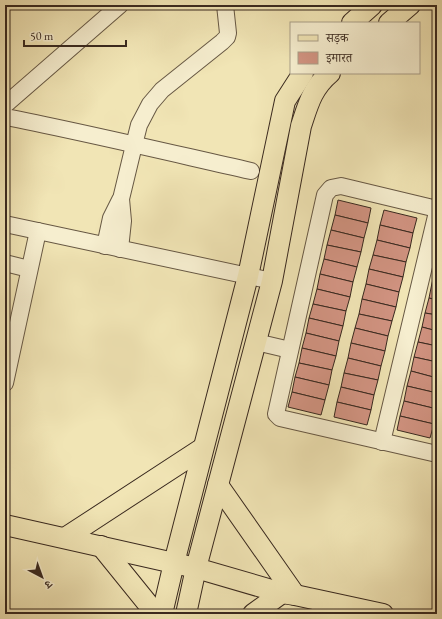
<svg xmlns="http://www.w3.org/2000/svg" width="442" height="619" font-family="'EB Garamond','Noto Serif Devanagari',serif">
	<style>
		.building { fill: #d19381; stroke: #39291f }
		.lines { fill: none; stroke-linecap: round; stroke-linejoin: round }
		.minor-casing { stroke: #675844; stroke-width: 18 }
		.major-casing { stroke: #39291f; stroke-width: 22 }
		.minor { stroke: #f6eecf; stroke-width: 16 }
		.major { stroke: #f1e5b5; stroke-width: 20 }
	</style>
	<rect width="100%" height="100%" fill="#f1e5b5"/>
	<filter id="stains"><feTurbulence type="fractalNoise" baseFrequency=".005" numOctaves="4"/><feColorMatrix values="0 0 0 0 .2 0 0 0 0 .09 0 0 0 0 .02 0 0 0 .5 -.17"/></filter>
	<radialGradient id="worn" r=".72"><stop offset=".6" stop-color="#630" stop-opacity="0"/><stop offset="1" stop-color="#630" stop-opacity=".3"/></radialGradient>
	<g class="building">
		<path d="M338,200L371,208L368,223L335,215Z"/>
		<path d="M384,210L417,218L413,233L380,225Z"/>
		<path d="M335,215L368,223L364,238L331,230Z"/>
		<path d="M380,225L413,233L410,248L377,240Z"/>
		<path d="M331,230L364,238L361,252L327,245Z"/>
		<path d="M377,240L410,248L406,262L373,255Z"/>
		<path d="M327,245L361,252L357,267L324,259Z"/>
		<path d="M373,255L406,262L403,277L369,269Z"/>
		<path d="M324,259L357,267L353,282L320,274Z"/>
		<path d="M436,268L437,269V284L432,283Z"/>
		<path d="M369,269L403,277L399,292L366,284Z"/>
		<path d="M320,274L353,282L350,297L317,289Z"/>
		<path d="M432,283L437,284V300L429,298Z"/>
		<path d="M366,284L399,292L396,307L362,299Z"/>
		<path d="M317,289L350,297L346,311L313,304Z"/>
		<path d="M429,298L437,300V315L425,313Z"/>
		<path d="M362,299L396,307L392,321L359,314Z"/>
		<path d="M313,304L346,311L343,326L309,318Z"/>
		<path d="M425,313L437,315V331L422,327Z"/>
		<path d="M359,314L392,321L388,336L355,328Z"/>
		<path d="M309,318L343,326L339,341L306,333Z"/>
		<path d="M422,327L437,331V346L418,342Z"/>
		<path d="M355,328L388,336L385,351L351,343Z"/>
		<path d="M306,333L339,341L336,356L302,348Z"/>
		<path d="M418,342L437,346V362L414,357Z"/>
		<path d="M351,343L385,351L381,366L348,358Z"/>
		<path d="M302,348L336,356L332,370L299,363Z"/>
		<path d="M414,357L437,362V378L411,371Z"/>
		<path d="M348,358L381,366L378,380L344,373Z"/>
		<path d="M299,363L332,370L329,385L295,377Z"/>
		<path d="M411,371L437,378V393L407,386Z"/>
		<path d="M344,373L378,380L374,395L341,387Z"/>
		<path d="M295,377L329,385L325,400L292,392Z"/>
		<path d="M407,386L437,393V409L404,401Z"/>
		<path d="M341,387L374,395L371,410L337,402Z"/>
		<path d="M292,392L325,400L321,415L288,407Z"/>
		<path d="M404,401L437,409L434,424L400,416Z"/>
		<path d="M337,402L371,410L367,425L334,417Z"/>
		<path d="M400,416L434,424L430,438L397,430Z"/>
	</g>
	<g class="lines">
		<g class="minor-casing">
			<g id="minor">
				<path d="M5,105L120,5"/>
				<path d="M11,118C91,134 171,153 251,171"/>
				<path d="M437,209L341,186L331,188L325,195L276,414L280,418L437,454"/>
				<path d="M5,224L272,281"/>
				<path d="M105,246L111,218L120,200"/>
				<path d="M120,249L123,221L121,199L134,145L139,125L150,104L162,90L222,42L227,37L228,33L225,5"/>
				<path d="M5,263L29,269"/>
				<path d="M256,342L290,350"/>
				<path d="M5,383L38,231"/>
				<path d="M382,442L437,212"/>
			</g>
		</g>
		<g class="major-casing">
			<g id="major">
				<path d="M352,23L372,5"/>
				<path d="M389,23L410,5"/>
				<path d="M218,485L295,595"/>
				<path d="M5,525L196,568L282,593L295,595L383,614"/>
				<path d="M65,538L203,448"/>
				<path d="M101,546L156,614"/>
				<path d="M162,614L174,563L248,276L285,101L303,73"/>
				<path d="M186,614L196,568L272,281L301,126C308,105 312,88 330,73"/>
				<path d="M253,614L282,593"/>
			</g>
		</g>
		<use href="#minor" class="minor"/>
		<use href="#major" class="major"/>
	</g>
	<rect width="442" height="619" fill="none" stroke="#f1e5b5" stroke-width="20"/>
	<rect x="6" y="6" width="430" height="607" fill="none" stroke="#39291f" stroke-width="2"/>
	<rect x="10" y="10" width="422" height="599" fill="none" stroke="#39291f"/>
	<rect x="290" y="22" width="130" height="52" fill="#f6eecf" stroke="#aa9f89"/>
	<rect x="298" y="35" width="20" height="6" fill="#f1e5b5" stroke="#aa9f89"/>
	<text x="326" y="42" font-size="12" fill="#39291f">सड़क</text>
	<rect x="298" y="52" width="20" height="12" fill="#d19381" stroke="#aa9f89"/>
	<text x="326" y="62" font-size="12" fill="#39291f">इमारत</text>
	<g transform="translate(42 577) rotate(139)" stroke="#f6eecf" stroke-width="3" paint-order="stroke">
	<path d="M0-3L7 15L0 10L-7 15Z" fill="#39291f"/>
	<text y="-6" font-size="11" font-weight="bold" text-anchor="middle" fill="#39291f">उ</text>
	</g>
	<path d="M24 40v6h102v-6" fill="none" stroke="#39291f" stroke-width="2"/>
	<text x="30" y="40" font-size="12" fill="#39291f" stroke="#f6eecf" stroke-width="3" paint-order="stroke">50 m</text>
	<rect width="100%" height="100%" filter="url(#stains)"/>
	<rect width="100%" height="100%" fill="url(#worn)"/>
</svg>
